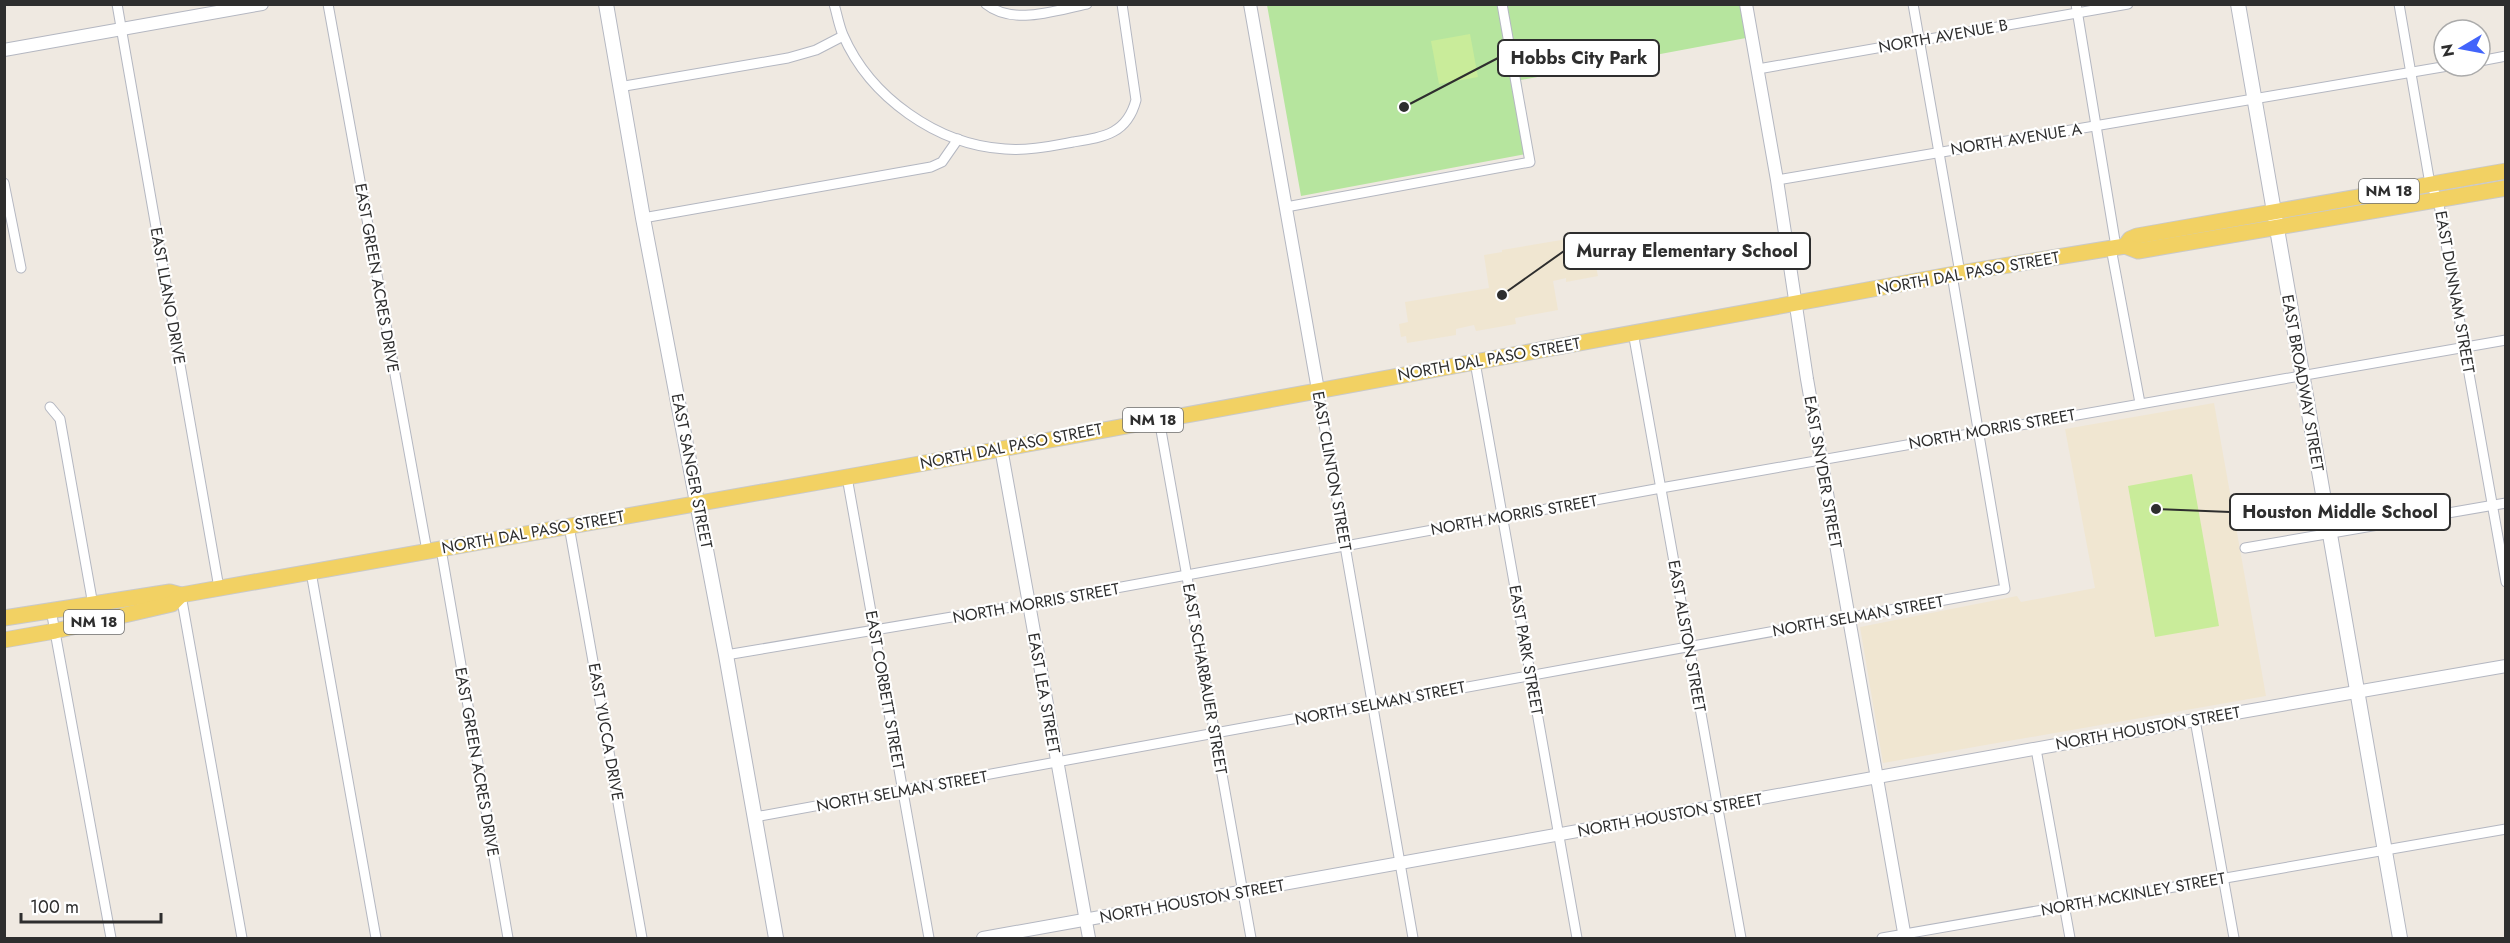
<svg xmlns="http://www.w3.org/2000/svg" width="2510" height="943" font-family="Jost,sans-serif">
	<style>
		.education { fill: #f0e6d1 }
		.grass { fill: #b6e59e }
		.pitch { fill: #c9ec9a }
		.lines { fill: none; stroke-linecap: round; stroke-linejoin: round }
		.minor-casing { stroke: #b4b7c1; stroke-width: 11 }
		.tertiary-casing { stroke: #b4b7c1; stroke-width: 14 }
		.secondary-casing { stroke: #b4b7c1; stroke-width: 16 }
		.primary-casing { stroke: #c9c9c9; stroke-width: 17 }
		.minor { stroke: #fff; stroke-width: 9 }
		.tertiary { stroke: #fff; stroke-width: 12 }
		.secondary { stroke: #fff; stroke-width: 14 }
		.primary { stroke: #f2d163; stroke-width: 15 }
		.labels { text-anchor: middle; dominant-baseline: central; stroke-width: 4.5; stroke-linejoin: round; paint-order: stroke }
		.shield { fill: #fff; stroke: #6d6d6d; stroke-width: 1.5 }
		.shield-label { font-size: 15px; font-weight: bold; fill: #2e2e2e }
		.street-label { font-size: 16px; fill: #2e2e2e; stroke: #fff }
		.leader { fill: none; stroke: #2e2e2e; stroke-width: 2 }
		.callout-dot { fill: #2e2e2e; stroke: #fff; stroke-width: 2 }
		.callout { fill: #fff; stroke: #2e2e2e; stroke-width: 2 }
		.callout-label { font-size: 18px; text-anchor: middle; font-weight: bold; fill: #2e2e2e }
	</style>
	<rect width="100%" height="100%" fill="#efe9e1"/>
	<g class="education">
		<path d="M1585,236L1589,258L1594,257L1598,276L1566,282V278L1553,281L1558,310L1515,318L1516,324L1476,331L1474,325L1456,329V335L1407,343L1406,336L1401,337L1399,324L1408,322L1405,302L1489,288L1484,255L1502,252V250Z"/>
		<path d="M2214,403L2266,696L1883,763L1860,627L2017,596L2021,602L2095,588L2065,429Z"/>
	</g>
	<path class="grass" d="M1267,5H1741L1746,38L1521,80L1526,154L1301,196Z"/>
	<g class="pitch">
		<path d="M1470,34L1478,77L1439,84L1431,41Z"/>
		<path d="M2192,474L2219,626L2155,637L2128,486Z"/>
	</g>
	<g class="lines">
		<g class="minor-casing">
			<g id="minor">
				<path d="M117,4L219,588"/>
				<path d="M328,4L427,551"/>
				<path d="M834,4C837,14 839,26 843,35C870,97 937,145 1005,149C1027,151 1051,146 1073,142C1104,137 1127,134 1136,100L1122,4"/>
				<path d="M986,4C1013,26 1056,10 1087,4"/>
				<path d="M1913,4L1960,273"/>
				<path d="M2076,4L2116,247"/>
				<path d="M2399,4L2430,184L2438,199L2506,582"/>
				<path d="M2480,61L2506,56"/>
				<path d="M1758,69L2128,4"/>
				<path d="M619,87L788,58L816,50L843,36"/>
				<path d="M1777,180L2448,66"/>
				<path d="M4,183L21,268"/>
				<path d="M1286,207L1530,162L1502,4"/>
				<path d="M643,218L931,167L942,162L958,139"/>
				<path d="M2111,248L2140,403"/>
				<path d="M1633,332L1741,938"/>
				<path d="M1475,362L1577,938"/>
				<path d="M1318,390L1413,938"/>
				<path d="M50,407L60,419L96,622"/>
				<path d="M1159,419L1251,938"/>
				<path d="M847,477L929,938"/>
				<path d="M569,526L642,938"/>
				<path d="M2245,548L2506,503"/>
				<path d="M441,549L508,938"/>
				<path d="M311,572L376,938"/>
				<path d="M181,595L242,938"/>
				<path d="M51,610L111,938"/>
				<path d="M726,655L1029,604L1661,488L2506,340"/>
				<path d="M2195,720L2234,938"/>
				<path d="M2036,749L2070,938"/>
				<path d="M755,817L2005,589L1952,275"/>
				<path d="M1882,938L2506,829"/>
			</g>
		</g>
		<g class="tertiary-casing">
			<g id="tertiary">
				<path d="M1250,4L1318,390"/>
				<path d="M1746,4L1777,180L1807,379L1905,938"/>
				<path d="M4,50L262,4"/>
				<path d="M1001,448L1089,938"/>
				<path d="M983,938L2195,720L2506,666"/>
			</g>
		</g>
		<g class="secondary-casing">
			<g id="secondary">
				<path d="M606,4L643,218L726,655L776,938"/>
				<path d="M2238,4L2400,938"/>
			</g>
		</g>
		<g class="primary-casing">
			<g id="primary">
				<path d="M2125,246L2130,239L2137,236L2506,171"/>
				<path d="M4,618L170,592L181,595L881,471L1960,273L2125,246L2138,251L2506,188"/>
				<path d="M4,640L55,631L172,604L181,595"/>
			</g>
		</g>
		<use href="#minor" class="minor"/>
		<use href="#tertiary" class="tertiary"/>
		<use href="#secondary" class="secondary"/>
		<use href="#primary" class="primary"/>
	</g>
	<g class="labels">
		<g class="shield">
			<rect x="2359" y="179" width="60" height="24" rx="4.5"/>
			<rect x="1123" y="408" width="60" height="24" rx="4.5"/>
			<rect x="64" y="610" width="60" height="24" rx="4.5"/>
		</g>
		<g class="shield-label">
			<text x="2389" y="191">NM 18</text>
			<text x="1153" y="420">NM 18</text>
			<text x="94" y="622">NM 18</text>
		</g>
		<g class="street-label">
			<text transform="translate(1943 36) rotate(-10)">NORTH AVENUE B</text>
			<text transform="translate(2016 139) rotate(-9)">NORTH AVENUE A</text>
			<text transform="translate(1968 273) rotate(-10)">NORTH DAL PASO STREET</text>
			<text transform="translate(377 278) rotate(80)">EAST GREEN ACRES DRIVE</text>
			<text transform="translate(2455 292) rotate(80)">EAST DUNNAM STREET</text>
			<text transform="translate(168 296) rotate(80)">EAST LLANO DRIVE</text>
			<text transform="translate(1489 359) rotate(-10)">NORTH DAL PASO STREET</text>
			<text transform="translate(2303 383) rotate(80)">EAST BROADWAY STREET</text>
			<text transform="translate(1992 429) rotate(-10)">NORTH MORRIS STREET</text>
			<text transform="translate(1011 446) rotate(-11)">NORTH DAL PASO STREET</text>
			<text transform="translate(692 471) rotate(79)">EAST SANGER STREET</text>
			<text transform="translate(1332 471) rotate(80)">EAST CLINTON STREET</text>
			<text transform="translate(1823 472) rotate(80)">EAST SNYDER STREET</text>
			<text transform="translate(1514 515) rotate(-10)">NORTH MORRIS STREET</text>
			<text transform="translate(533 532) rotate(-10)">NORTH DAL PASO STREET</text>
			<text transform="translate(1036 603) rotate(-10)">NORTH MORRIS STREET</text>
			<text transform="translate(1858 616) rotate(-10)">NORTH SELMAN STREET</text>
			<text transform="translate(1687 636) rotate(80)">EAST ALSTON STREET</text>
			<text transform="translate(1526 650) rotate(80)">EAST PARK STREET</text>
			<text transform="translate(1205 679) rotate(80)">EAST SCHARBAUER STREET</text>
			<text transform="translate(885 690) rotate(80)">EAST CORBETT STREET</text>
			<text transform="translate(1044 693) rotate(80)">EAST LEA STREET</text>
			<text transform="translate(1380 703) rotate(-11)">NORTH SELMAN STREET</text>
			<text transform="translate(2148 728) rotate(-10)">NORTH HOUSTON STREET</text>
			<text transform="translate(606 732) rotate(80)">EAST YUCCA DRIVE</text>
			<text transform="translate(477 762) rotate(80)">EAST GREEN ACRES DRIVE</text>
			<text transform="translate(902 791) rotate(-10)">NORTH SELMAN STREET</text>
			<text transform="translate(1670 815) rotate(-10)">NORTH HOUSTON STREET</text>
			<text transform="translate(2133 894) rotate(-10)">NORTH MCKINLEY STREET</text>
			<text transform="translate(1192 901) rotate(-10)">NORTH HOUSTON STREET</text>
		</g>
	</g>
	<path class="leader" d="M1404 107L1498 58M1502 295L1564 251M2156 509L2230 512"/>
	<g class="callout-dot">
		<circle cx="1404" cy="107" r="6"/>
		<circle cx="1502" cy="295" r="6"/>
		<circle cx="2156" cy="509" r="6"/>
	</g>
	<g class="callout">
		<rect x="1498" y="40" width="161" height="36" rx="6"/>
		<rect x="1564" y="233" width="246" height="36" rx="6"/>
		<rect x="2230" y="494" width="220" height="36" rx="6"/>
	</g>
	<g class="callout-label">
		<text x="1579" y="64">Hobbs City Park</text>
		<text x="1687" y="257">Murray Elementary School</text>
		<text x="2340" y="518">Houston Middle School</text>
	</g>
	<rect width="2510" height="943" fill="none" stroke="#2e2e2e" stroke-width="12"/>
	<g transform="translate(2462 48) rotate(260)"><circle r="28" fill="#ffffff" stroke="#ababab" stroke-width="1.5"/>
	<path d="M0-4.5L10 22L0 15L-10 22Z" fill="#4264fb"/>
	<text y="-9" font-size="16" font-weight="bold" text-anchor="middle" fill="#2e2e2e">N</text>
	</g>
	<path d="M21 913v9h140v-9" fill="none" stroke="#2e2e2e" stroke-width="3"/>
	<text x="30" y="913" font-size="18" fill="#2e2e2e" stroke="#ffffff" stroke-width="4.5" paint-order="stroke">100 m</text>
</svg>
